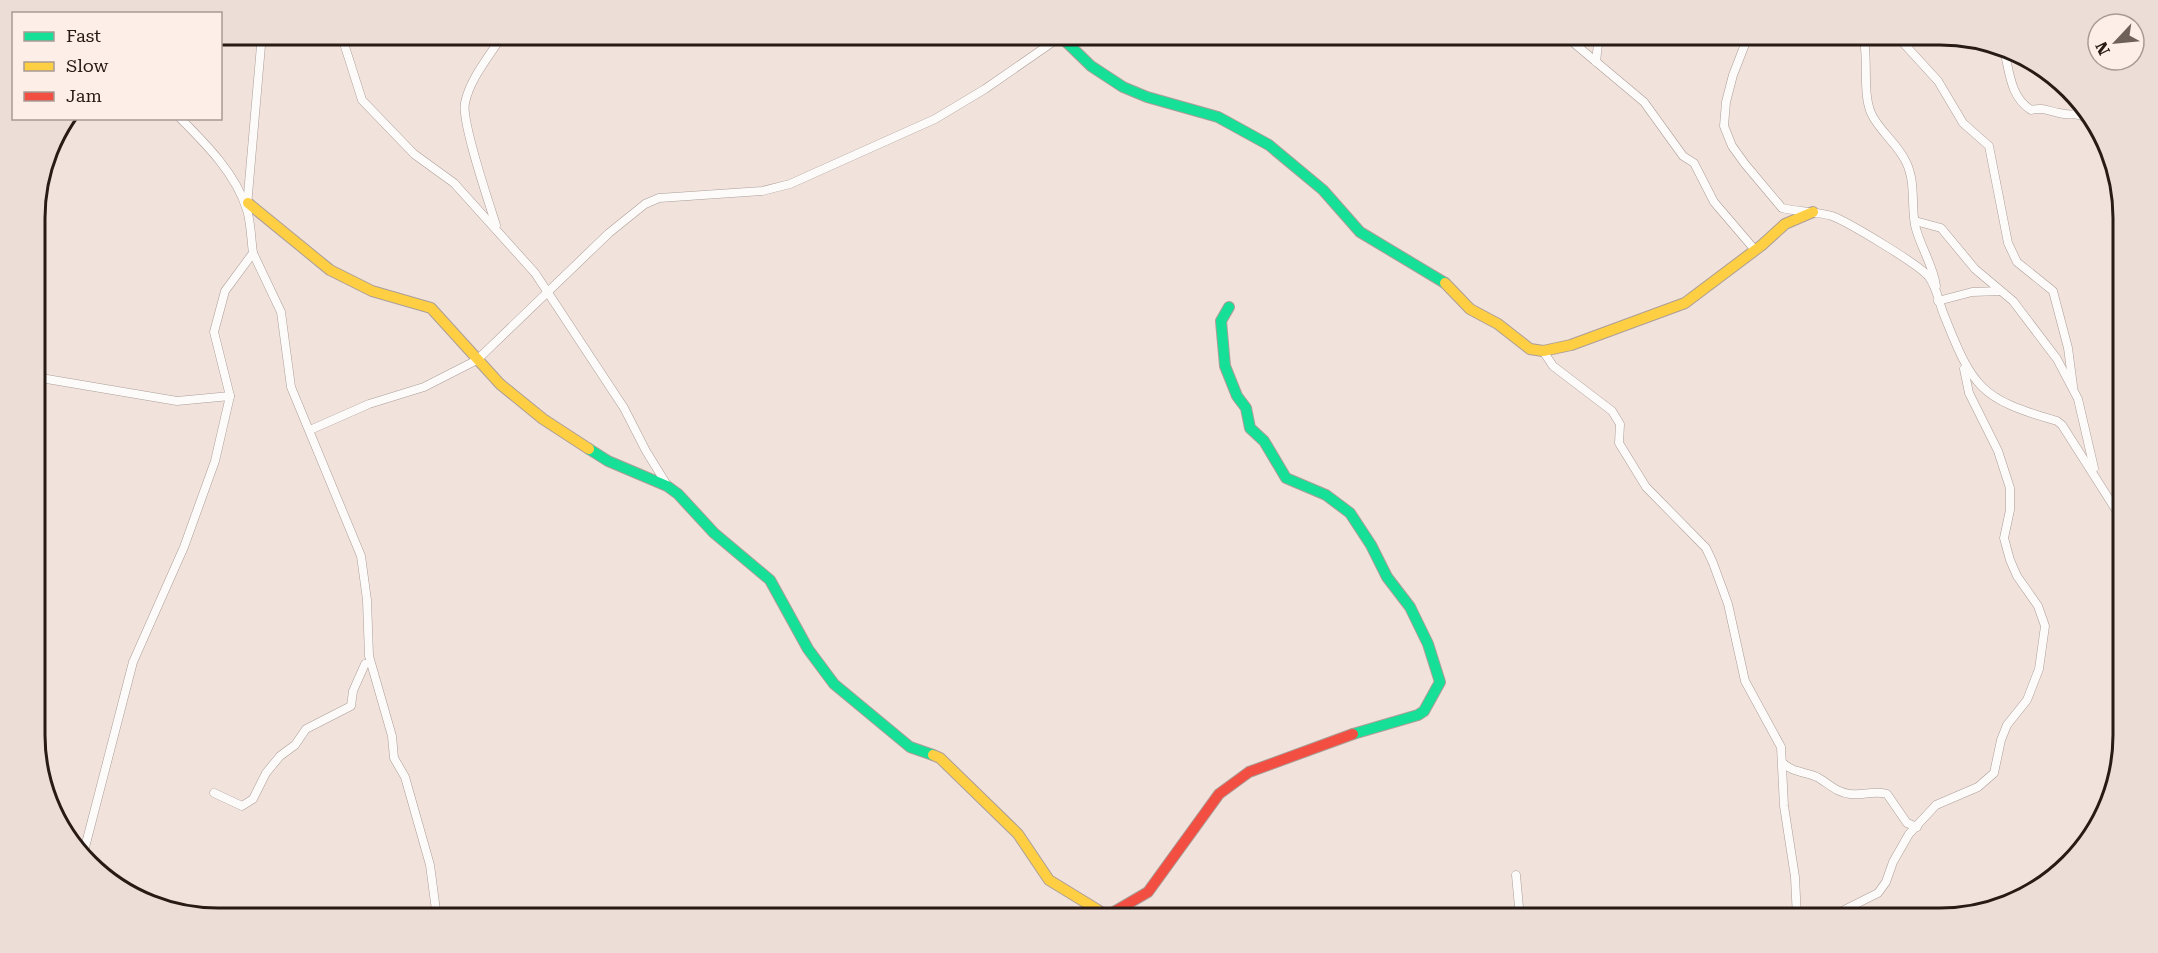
<svg xmlns="http://www.w3.org/2000/svg" width="2158" height="953" font-family="'Roboto Serif',serif">
	<style>
		.lines { fill: none; stroke-linecap: round; stroke-linejoin: round }
		.street-casing { stroke: #ab9e98; stroke-width: 9 }
		.fast-casing { stroke: #ab9e98; stroke-width: 12 }
		.slow-casing { stroke: #ab9e98; stroke-width: 12 }
		.jam-casing { stroke: #ab9e98; stroke-width: 12 }
		.street { stroke: #fdfbfa; stroke-width: 8 }
		.fast { stroke: #16e098; stroke-width: 10 }
		.slow { stroke: #ffcf43; stroke-width: 10 }
		.jam { stroke: #f24e42; stroke-width: 10 }
		.rim { fill: none; stroke: #281b15; stroke-width: 3 }
	</style>
	<rect width="100%" height="100%" fill="#f1e2db"/>
	<g class="lines">
		<g class="street-casing">
			<g id="street">
				<path d="M341,34L362,100L414,154L454,183L535,273L624,408L646,451L667,485"/>
				<path d="M1563,34L1644,102L1683,156L1694,163L1714,202L1755,250"/>
				<path d="M1749,34L1733,75L1726,102L1724,126L1732,146L1745,164L1782,208C1798,212 1816,211 1832,216C1848,222 1920,265 1929,277C1937,288 1939,303 1944,315C1973,388 1980,399 2057,421L2062,425L2123,521"/>
				<path d="M1863,34C1869,58 1862,92 1871,113C1879,131 1898,144 1906,162C1916,182 1911,205 1915,225C1920,247 1933,264 1936,286"/>
				<path d="M1895,34L1938,81L1963,123L1989,146L2008,243L2017,262L2053,291L2068,348L2073,386"/>
				<path d="M2003,47C2010,70 2009,96 2031,110C2043,107 2048,111 2059,113C2076,117 2072,110 2092,121"/>
				<path d="M1596,62L1599,34"/>
				<path d="M247,206L262,34"/>
				<path d="M1915,221L1941,228L1975,269L2013,301L2057,359L2078,399L2094,468"/>
				<path d="M496,225C489,203 461,121 465,103C470,78 490,56 503,34"/>
				<path d="M253,253L281,312L291,387L361,556L367,600L369,656L392,736L394,758L405,777L430,865L437,918"/>
				<path d="M1938,301L1972,292L2000,291"/>
				<path d="M1543,351L1553,366L1612,411L1620,424L1619,443L1646,487L1706,548L1713,563L1728,604L1745,681L1781,747L1784,806L1795,877L1797,918"/>
				<path d="M35,377L177,401L230,396"/>
				<path d="M310,430L369,404L424,387L477,360L609,233L645,204L659,198L762,191L790,184L935,119L985,89L1060,37"/>
				<path d="M1783,763C1793,773 1804,771 1817,777C1828,783 1837,793 1850,794C1863,796 1873,790 1887,794L1907,823L1917,827"/>
				<path d="M214,793L242,806L253,799L266,773L280,756L295,745L306,729L351,706L353,691L365,664"/>
				<path d="M83,855L133,662L184,547L215,461L230,396L214,332L225,291L253,253C251,239 251,223 247,210C236,174 206,144 180,118"/>
				<path d="M1516,875L1520,918"/>
				<path d="M1828,918L1878,893L1886,882L1893,862L1909,834L1936,805L1978,787L1994,773L2001,740L2007,725L2027,700L2039,669L2045,626L2038,606L2017,576L2010,560L2004,538L2010,510V488L1998,451L1969,393L1964,369"/>
			</g>
		</g>
		<g class="fast-casing">
			<g id="fast">
				<path d="M1058,34L1091,66L1123,87L1147,97L1218,117L1269,145L1323,190L1360,232L1445,283"/>
				<path d="M1229,307L1221,321L1225,366L1237,396L1246,408L1250,428L1264,441L1286,478L1326,495L1350,513L1371,545L1387,577L1410,607L1428,644L1440,682L1424,711L1418,715L1353,734"/>
				<path d="M589,449L608,461L667,486L678,494L714,533L770,580L808,649L834,684L910,747L933,755"/>
			</g>
		</g>
		<g class="slow-casing">
			<g id="slow">
				<path d="M248,203L330,270L372,291L431,308L500,384L543,419L589,449"/>
				<path d="M1445,283L1470,309L1498,324L1530,349L1543,351L1571,345L1685,303L1762,245L1785,224L1813,212"/>
				<path d="M933,755L940,758L1018,834L1049,880L1111,918"/>
			</g>
		</g>
		<g class="jam-casing">
			<path id="jam" d="M1107,916L1148,892L1219,794L1249,772L1353,734"/>
		</g>
		<use href="#street" class="street"/>
		<use href="#fast" class="fast"/>
		<use href="#slow" class="slow"/>
		<use href="#jam" class="jam"/>
	</g>
	<path d="M0 0H2158V953H0ZM218 45H1940A173 173 0 0 1 2113 218V735A173 173 0 0 1 1940 908H218A173 173 0 0 1 45 735V218A173 173 0 0 1 218 45Z" fill="#ecddd7" fill-rule="evenodd"/>
	<path class="rim" d="M218 45H1940A173 173 0 0 1 2113 218V735A173 173 0 0 1 1940 908H218A173 173 0 0 1 45 735V218A173 173 0 0 1 218 45Z"/>
	<rect x="12" y="12" width="210" height="108" fill="#fdeee8" stroke="#a89a94" stroke-width="1.5"/>
	<rect x="24" y="32" width="30" height="9" fill="#16e098" stroke="#a89a94" stroke-width="1.5"/>
	<text x="66" y="42" font-size="18" fill="#281b15">Fast</text>
	<rect x="24" y="62" width="30" height="9" fill="#ffcf43" stroke="#a89a94" stroke-width="1.5"/>
	<text x="66" y="72" font-size="18" fill="#281b15">Slow</text>
	<rect x="24" y="92" width="30" height="9" fill="#f24e42" stroke="#a89a94" stroke-width="1.5"/>
	<text x="66" y="102" font-size="18" fill="#281b15">Jam</text>
	<g transform="translate(2116 42) rotate(244)"><circle r="28" fill="#fdeee8" stroke="#a89a94" stroke-width="1.5"/>
	<path d="M0-4.5L10 22L0 15L-10 22Z" fill="#6e615a"/>
	<text y="-9" font-size="16" font-weight="bold" text-anchor="middle" fill="#281b15">N</text>
	</g>
</svg>
